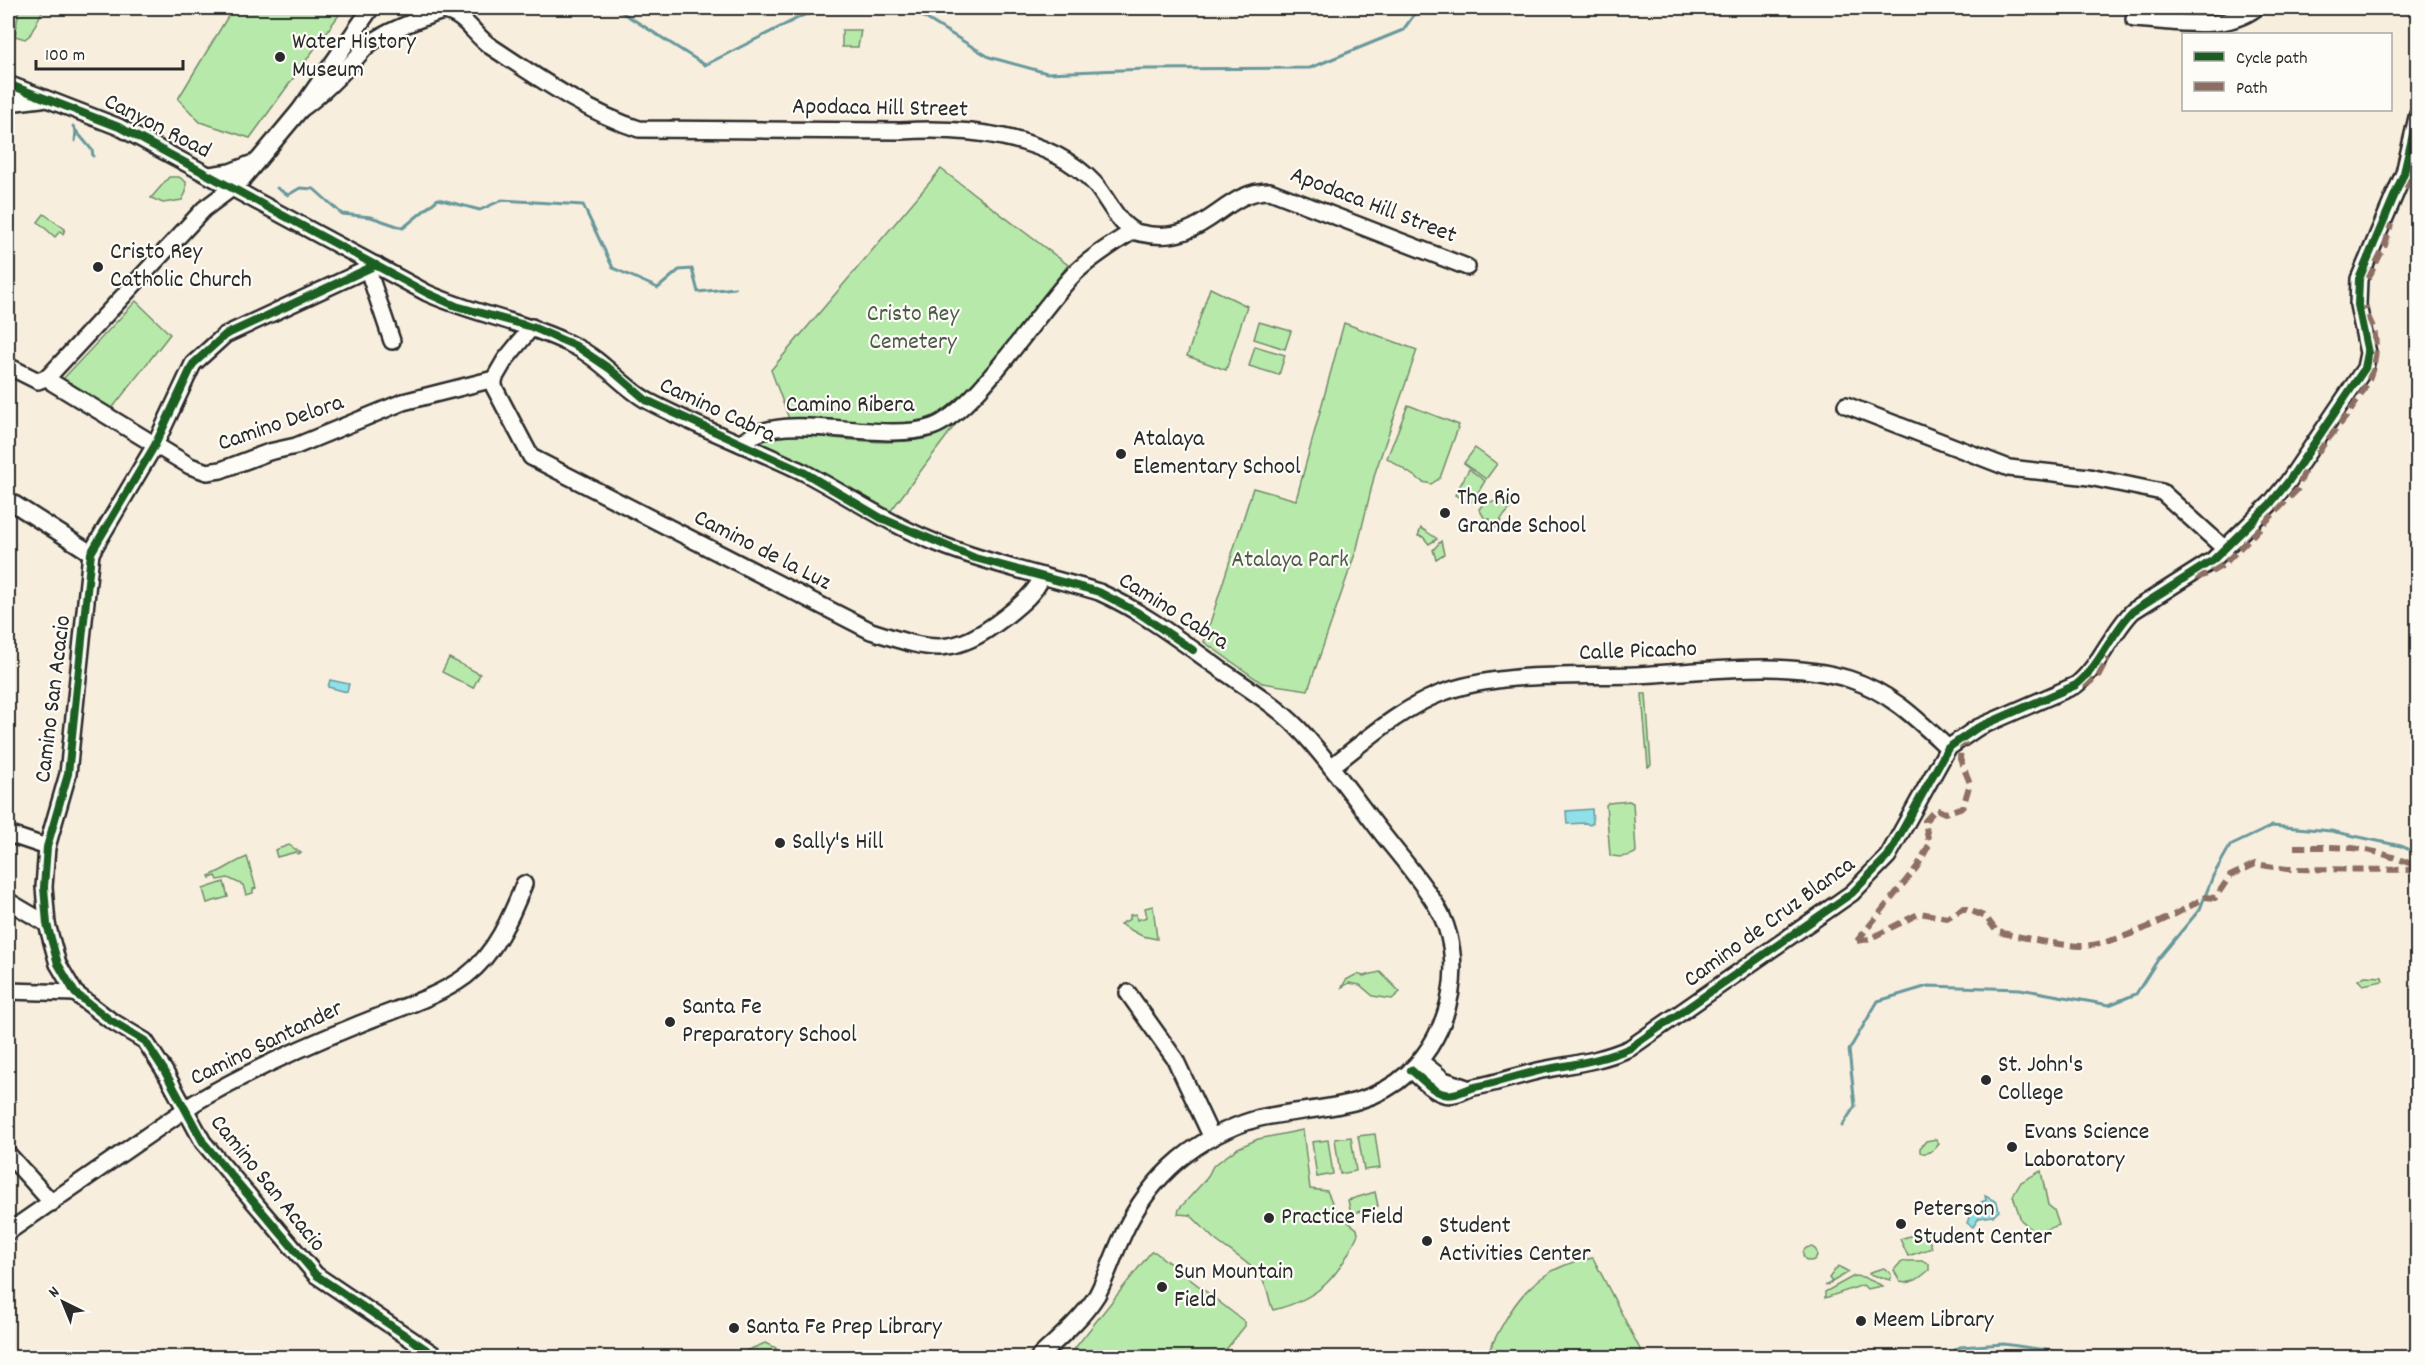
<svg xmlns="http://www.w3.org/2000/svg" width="2425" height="1365" font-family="Dekko,sans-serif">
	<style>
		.green { fill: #b7eaaa; stroke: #718a6a; stroke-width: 1.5 }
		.water { fill: #8fe0e8; stroke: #67989c; stroke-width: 1.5 }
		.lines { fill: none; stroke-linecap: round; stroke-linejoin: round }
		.stream { stroke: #67989c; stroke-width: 3 }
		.minor-casing { stroke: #2b2b2b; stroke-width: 20 }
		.minor { stroke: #fdfcf7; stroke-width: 15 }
		.quiet { stroke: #8d6e63; stroke-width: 6; stroke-dasharray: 12 6; stroke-linecap: butt }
		.cycleway-casing { stroke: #fdfcf7; stroke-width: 11 }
		.cycleway { stroke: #1b5e20; stroke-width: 8 }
		.poi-dot { fill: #2b2b2b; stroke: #fdfcf7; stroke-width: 2 }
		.labels { text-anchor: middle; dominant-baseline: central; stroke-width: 4.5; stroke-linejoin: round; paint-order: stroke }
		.poi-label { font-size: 24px; fill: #2b2b2b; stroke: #fdfcf7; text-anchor: start }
		.street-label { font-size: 24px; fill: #2b2b2b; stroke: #fdfcf7 }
		.park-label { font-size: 24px; fill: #4e5b4b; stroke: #fdfcf7 }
	</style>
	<rect width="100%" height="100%" fill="#f8eedd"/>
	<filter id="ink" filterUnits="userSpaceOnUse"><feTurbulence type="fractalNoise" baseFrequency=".0167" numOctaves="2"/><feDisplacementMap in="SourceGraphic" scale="12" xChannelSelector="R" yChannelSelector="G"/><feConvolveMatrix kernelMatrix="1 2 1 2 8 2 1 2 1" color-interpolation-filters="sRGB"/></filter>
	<g filter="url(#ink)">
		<g class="green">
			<path d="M19,8H44L30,35L25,39L15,36Z"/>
			<path d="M233,8H344L250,138L200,122L178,99Z"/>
			<path d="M861,30L858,47H842V30Z"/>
			<path d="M941,169L1068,265C1044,295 969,402 939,414C894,433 837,422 789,419L771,370Z"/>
			<path d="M169,177H179L186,182V192L182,200L163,203L151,198Z"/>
			<path d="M44,214L65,229L63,234L60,231L55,237L38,222Z"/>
			<path d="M1210,288L1247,306L1226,370L1187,356Z"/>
			<path d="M136,301L170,334L110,411L61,381Z"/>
			<path d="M1259,322L1291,331L1285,349L1254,339Z"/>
			<path d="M1344,323L1417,350L1375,473L1357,548L1308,690L1262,683L1204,642L1253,488L1296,500Z"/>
			<path d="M1255,346L1285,355L1279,375L1249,366Z"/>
			<path d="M1408,405L1459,425L1440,478L1431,484L1423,482L1387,458Z"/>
			<path d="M958,421L890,512L765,447L760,442L762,437C832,426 892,464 958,421Z"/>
			<path d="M1475,448L1497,464L1486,479L1464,463Z"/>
			<path d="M1469,469L1485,481L1473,501L1469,503L1455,495Z"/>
			<path d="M1500,501L1510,509L1501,519L1499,527L1491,528L1490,519H1485L1479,509L1484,503Z"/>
			<path d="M1421,528L1436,538L1437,539L1429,544L1423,537L1418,536Z"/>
			<path d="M1441,541L1444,554L1436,559L1433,550Z"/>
			<path d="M449,658L480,674L473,688L442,672Z"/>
			<path d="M1642,694H1646L1651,765L1648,767Z"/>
			<path d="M1629,801L1633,803L1636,852C1631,857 1616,858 1610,855L1606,805L1608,803Z"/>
			<path d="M289,845L301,853L297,854L296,852L277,857L275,850Z"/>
			<path d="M247,857L256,888L253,889V893L246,895L243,885L228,878L218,880L216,876L210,878L209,876C223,871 232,863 247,857Z"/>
			<path d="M224,882L228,897L207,903L203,889Z"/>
			<path d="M1153,906L1157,939L1142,936L1120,924L1130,919V915L1136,914L1137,920L1147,917L1145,908Z"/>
			<path d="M1380,972L1400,992L1392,999L1373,996L1360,985L1349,983L1342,987L1346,980L1357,974L1363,976Z"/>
			<path d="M2365,976L2382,977L2383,981L2363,985L2358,980Z"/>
			<path d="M1303,1130L1310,1189L1327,1191L1337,1213L1357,1229L1358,1234C1339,1277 1319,1299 1273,1310C1268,1300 1269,1288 1262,1279C1250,1262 1230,1252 1214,1239C1206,1231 1199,1223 1190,1215L1178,1214L1179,1209L1207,1178L1213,1166L1238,1148L1258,1139Z"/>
			<path d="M1375,1134L1380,1168L1364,1170L1358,1136Z"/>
			<path d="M1351,1137L1356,1171L1340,1174L1335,1139Z"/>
			<path d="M1936,1139L1939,1144C1935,1150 1926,1156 1920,1152V1148L1926,1141Z"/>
			<path d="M1328,1140L1333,1174L1317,1177L1312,1142Z"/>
			<path d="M2041,1171L2048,1205L2054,1210L2059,1225L2032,1234L2033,1231L2021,1220L2013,1196L2021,1182Z"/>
			<path d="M1375,1192L1378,1206L1351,1214L1348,1200Z"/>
			<path d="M1926,1231L1932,1248L1908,1256L1900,1239Z"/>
			<circle cx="1810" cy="1254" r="7"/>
			<path d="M1151,1252H1155L1245,1322V1326L1220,1357H1068Z"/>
			<path d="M1593,1258L1644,1357H1486C1511,1305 1532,1267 1593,1258Z"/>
			<path d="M1907,1261H1922L1929,1264V1270C1921,1277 1912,1285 1900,1282L1894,1270L1901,1262Z"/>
			<path d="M1838,1266L1849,1272L1825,1286L1832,1282L1829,1278Z"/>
			<path d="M1884,1268L1891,1274L1890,1280L1869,1274L1870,1272Z"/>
			<path d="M1854,1276L1863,1277L1883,1286L1867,1289L1863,1285L1825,1298V1292Z"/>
			<path d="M765,1343L776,1348L775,1357H749L746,1351Z"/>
		</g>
		<g class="water">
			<path d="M330,680L349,684L347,692L328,687Z"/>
			<path d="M1592,809L1593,823L1589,825L1586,823L1567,824L1566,811Z"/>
			<path d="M1985,1196L1997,1202L1999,1211L1993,1216L1979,1218L1973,1227L1967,1223C1973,1208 1968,1208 1986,1200Z"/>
		</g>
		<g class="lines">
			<g class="stream">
				<path d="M615,8L705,65L804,15L836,8"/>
				<path d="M909,8L989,57L1047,73L1146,69L1310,68L1403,30L1419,8"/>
				<path d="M73,126L76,131L75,141"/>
				<path d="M76,131L92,150L93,156"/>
				<path d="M277,188L288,195L300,188L314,189L342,214L371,217L403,228L438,199L480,210L502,200L583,205L613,268L658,288L679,270L692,269L698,292L735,288"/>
				<path d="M1842,1126L1855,1106L1849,1050L1878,1001L1928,986L2020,989L2109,1005L2136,994L2159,958L2200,909L2213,876L2230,846L2272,826L2331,831L2401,846L2418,854"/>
				<path d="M1943,1358L1960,1347L2004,1344L2100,1358"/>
			</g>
			<g class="minor-casing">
				<g id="minor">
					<path d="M2134,19C2173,21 2223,33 2256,8"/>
					<path d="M8,84L119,127L427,293C475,315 528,322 576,347C604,361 622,387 648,401C699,428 754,448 805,473C851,497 893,527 942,545C993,565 1046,576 1099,592C1142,611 1181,641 1220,669C1246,687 1276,705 1298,728C1327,758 1351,794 1377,827C1396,852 1419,877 1436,905C1468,958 1452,1033 1408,1073C1365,1113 1308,1106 1256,1119C1229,1127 1202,1141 1180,1159C1155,1180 1135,1207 1122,1237C1113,1256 1107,1276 1097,1295C1082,1319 1059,1338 1038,1358"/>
					<path d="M8,103L41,99"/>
					<path d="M300,110C325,92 344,72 364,49C379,33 422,18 443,11C465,14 473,34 490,46C536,76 586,112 639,129L901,131C964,127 1048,134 1094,183C1108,198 1119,229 1140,233C1206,248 1221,190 1270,191L1467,267"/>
					<path d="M210,175L230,172L253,163"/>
					<path d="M376,265L225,335L193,364L155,445L91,553L68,774L47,847L44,887L47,924L58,964L75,993L110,1020L145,1041L164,1070L203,1142L316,1275L439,1358"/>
					<path d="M368,270L392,341"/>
					<path d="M8,366L38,381L48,377L53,383L190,466L207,472L221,470L269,452L296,446L403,402L494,379L505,360L532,327"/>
					<path d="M48,377L204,209L240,182L300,110L371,8"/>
					<path d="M494,379V387L531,457L871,631C933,651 952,658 1005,617C1021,604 1034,594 1043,576"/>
					<path d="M1846,405L2009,468L2089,477L2162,492L2225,549"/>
					<path d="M741,444C779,406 878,445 932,427C974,413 1039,310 1074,274C1091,257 1113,244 1133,231"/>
					<path d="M8,500L91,553"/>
					<path d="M1331,767C1364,742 1400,709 1439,694C1498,671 1574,677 1637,675C1703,672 1785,659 1849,679C1890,692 1917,719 1948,748"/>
					<path d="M8,834L47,847"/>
					<path d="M8,901L47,924"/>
					<path d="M8,991L75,993"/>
					<path d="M1128,993L1175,1059L1212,1138"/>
					<path d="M1420,1061L1444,1080L1467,1088"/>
					<path d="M1411,1070C1421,1078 1432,1091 1444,1094C1455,1097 1465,1089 1475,1087C1498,1083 1519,1075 1542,1070C1573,1064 1601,1061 1630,1048L1852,893L1888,856L1948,748L1977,728L2076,685C2100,666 2111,633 2133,611L2213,560L2270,504L2288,482L2365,368L2368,353L2358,305L2359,279L2404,173L2418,113"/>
					<path d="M8,1154L52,1203"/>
					<path d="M8,1232L196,1102C247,1072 302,1047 357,1025C392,1010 435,999 466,976C495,954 511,917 524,884"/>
				</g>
			</g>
			<use href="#minor" class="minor"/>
			<g class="quiet">
				<path d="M2405,188L2413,176L2418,156"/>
				<path d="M2368,279L2385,245L2391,224"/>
				<path d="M2317,453C2343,419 2382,382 2375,336C2374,325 2366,316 2365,306"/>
				<path d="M2195,578L2208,574L2223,565L2250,538L2297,490L2305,470"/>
				<path d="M2083,686L2098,677L2108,658"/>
				<path d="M2294,847C2347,847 2368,845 2418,867"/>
				<path d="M1857,941L1917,867L1929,845L1925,821L1936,809L1945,813L1963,807L1970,783L1960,759L1961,745L1967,742"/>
				<path d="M1857,941L1869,939L1920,913L1947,918L1964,908L1986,917L1997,932C2024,937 2053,945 2081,946C2113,946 2178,915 2205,897L2215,898L2230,876L2255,864L2287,869L2418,870"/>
			</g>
			<g class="cycleway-casing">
				<g id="cycleway">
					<path d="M8,84L119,127L427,293L456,306L532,327L576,346L610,369L646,400L805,473L881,518L975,558L1099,592L1137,612L1193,650"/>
					<path d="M376,265L225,335L193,364L155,445L91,553L68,774L47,847L44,887L47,924L58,964L75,993L110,1020L145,1041L164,1070L203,1142L316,1275L439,1358"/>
					<path d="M1411,1070C1421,1078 1432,1091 1444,1094C1455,1097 1465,1089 1475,1087C1498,1083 1519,1075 1542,1070C1573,1064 1601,1061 1630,1048L1852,893L1888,856L1948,748L1977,728L2076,685C2100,666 2111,633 2133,611L2213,560L2270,504L2288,482L2365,368L2368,353L2358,305L2359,279L2404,173L2418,113"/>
				</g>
			</g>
			<use href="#cycleway" class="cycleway"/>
		</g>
	</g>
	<g class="poi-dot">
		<circle cx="280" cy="57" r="6"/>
		<circle cx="98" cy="267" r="6"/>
		<circle cx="1121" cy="454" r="6"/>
		<circle cx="1445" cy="513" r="6"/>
		<circle cx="780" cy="843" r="6"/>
		<circle cx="670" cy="1022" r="6"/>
		<circle cx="1986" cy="1080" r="6"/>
		<circle cx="2012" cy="1147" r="6"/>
		<circle cx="1269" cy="1218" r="6"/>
		<circle cx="1901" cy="1224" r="6"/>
		<circle cx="1427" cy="1241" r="6"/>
		<circle cx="1162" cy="1287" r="6"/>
		<circle cx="1861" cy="1321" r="6"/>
		<circle cx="734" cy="1328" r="6"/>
	</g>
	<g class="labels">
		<g class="poi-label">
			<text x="292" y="43">Water History<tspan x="292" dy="28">Museum</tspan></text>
			<text x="110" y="253">Cristo Rey<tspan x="110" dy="28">Catholic Church</tspan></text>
			<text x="1133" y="440">Atalaya<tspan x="1133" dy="28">Elementary School</tspan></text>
			<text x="1457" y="499">The Rio<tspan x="1457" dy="28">Grande School</tspan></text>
			<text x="792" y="843">Sally's Hill</text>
			<text x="682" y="1008">Santa Fe<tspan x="682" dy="28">Preparatory School</tspan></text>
			<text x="1998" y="1066">St. John's<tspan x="1998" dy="28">College</tspan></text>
			<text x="2024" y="1133">Evans Science<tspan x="2024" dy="28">Laboratory</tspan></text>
			<text x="1913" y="1210">Peterson<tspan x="1913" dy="28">Student Center</tspan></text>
			<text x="1281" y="1218">Practice Field</text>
			<text x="1439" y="1227">Student<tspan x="1439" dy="28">Activities Center</tspan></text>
			<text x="1174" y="1273">Sun Mountain<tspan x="1174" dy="28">Field</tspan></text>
			<text x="1873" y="1321">Meem Library</text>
			<text x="746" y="1328">Santa Fe Prep Library</text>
		</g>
		<g class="street-label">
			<text transform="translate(880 109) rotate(1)">Apodaca Hill Street</text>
			<text transform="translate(157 127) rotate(27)">Canyon Road</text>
			<text transform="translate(1373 206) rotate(21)">Apodaca Hill Street</text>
			<text x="850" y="406">Camino Ribera</text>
			<text transform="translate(717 411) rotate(25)">Camino Cabra</text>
			<text transform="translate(281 424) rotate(-19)">Camino Delora</text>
			<text transform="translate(762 551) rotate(27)">Camino de la Luz</text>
			<text transform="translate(1173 612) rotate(32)">Camino Cabra</text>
			<text transform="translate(1638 652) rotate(-2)">Calle Picacho</text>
			<text transform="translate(54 699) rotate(-83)">Camino San Acacio</text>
			<text transform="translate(1770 923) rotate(-36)">Camino de Cruz Blanca</text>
			<text transform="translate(267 1044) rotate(-26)">Camino Santander</text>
			<text transform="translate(267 1184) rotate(51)">Camino San Acacio</text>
		</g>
		<g class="park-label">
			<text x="913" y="315">Cristo Rey<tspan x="913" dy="28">Cemetery</tspan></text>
			<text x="1290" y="561">Atalaya Park</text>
		</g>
	</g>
	<rect width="2425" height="1365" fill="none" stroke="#fdfcf7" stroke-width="30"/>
	<rect x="15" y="15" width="2395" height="1335" fill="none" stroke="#2b2b2b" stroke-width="2" filter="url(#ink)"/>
	<rect x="2182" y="33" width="210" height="78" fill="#fdfcf7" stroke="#a9a8a5" stroke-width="1.5"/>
	<rect x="2194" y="52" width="30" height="9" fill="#1b5e20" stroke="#a9a8a5" stroke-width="1.5"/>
	<text x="2236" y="63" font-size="18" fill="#2b2b2b">Cycle path</text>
	<rect x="2194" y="82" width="30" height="9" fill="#8d6e63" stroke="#a9a8a5" stroke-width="1.5"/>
	<text x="2236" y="93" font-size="18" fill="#2b2b2b">Path</text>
	<g transform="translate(63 1302) rotate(317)" stroke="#fdfcf7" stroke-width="4.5" paint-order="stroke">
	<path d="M0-4.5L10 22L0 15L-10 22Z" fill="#2b2b2b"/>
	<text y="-9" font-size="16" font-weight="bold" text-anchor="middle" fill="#2b2b2b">N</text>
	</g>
	<path d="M36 60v9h147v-9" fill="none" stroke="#2b2b2b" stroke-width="3"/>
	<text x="45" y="60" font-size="18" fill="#2b2b2b" stroke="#fdfcf7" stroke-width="4.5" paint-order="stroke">100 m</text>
</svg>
